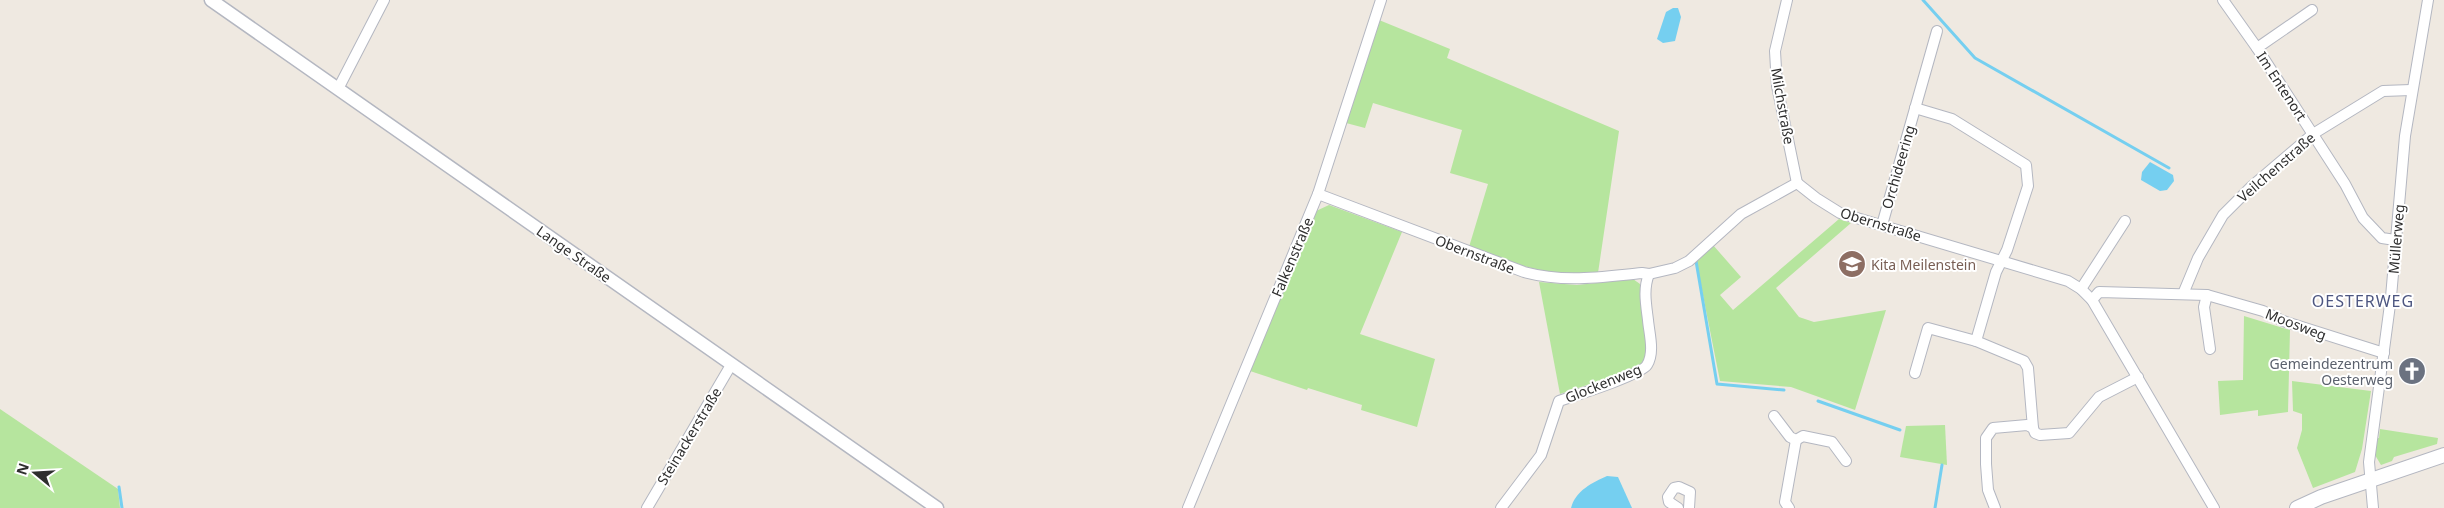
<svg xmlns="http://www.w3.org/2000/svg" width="2444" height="508" font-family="'Noto Sans',sans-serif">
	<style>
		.green { fill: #b6e59e }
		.water { fill: #75cff0 }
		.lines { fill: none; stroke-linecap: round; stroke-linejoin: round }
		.stream { stroke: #75cff0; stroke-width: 3 }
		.minor-casing { stroke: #b4b7c1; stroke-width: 12 }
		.tertiary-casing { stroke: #b4b7c1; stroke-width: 15 }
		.secondary-casing { stroke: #b4b7c1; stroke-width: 16 }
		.minor { stroke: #fff; stroke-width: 10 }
		.tertiary { stroke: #fff; stroke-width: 12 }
		.secondary { stroke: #fff; stroke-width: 14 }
		.labels { text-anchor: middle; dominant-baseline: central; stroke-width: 4; stroke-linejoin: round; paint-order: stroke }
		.street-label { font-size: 14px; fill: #2e2e2e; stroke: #fff }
		.education-label { font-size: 14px; fill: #785e54; stroke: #fff; text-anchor: start }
		.worship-label { font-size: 14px; fill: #5b616d; stroke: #fff; text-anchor: end }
		.quarter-label { font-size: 16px; letter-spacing: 1px; fill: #4d5680; stroke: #fff }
	</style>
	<rect width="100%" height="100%" fill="#efe9e1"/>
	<g class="green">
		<path d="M1379,20L1450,49L1447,58L1619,131L1598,273C1549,279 1514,263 1469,247L1488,184L1450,173L1462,130L1373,103L1365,128L1346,123Z"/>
		<path d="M1329,205L1402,232L1360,334L1435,359L1417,427L1361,410L1362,405L1308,388L1307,390L1250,371L1316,211Z"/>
		<path d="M1839,219L1851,223L1776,288L1799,317L1814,322L1886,310L1855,410L1791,387L1720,381L1696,260L1713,245L1741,277L1720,295L1733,310Z"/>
		<path d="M1633,279L1640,284L1648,353L1645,361L1635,369L1560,394L1539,282L1577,285Z"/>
		<path d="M2244,316L2290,330L2288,412L2258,416V410L2220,415L2218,381L2243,380Z"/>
		<path d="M2292,381L2371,391L2362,449L2355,472L2313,488L2297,448L2302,430V414L2293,411Z"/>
		<path d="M0,409L118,489L120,508H0Z"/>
		<path d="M1945,425L1947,465L1900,457L1906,426Z"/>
		<path d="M2380,429L2438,438L2437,444L2394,457L2392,461L2381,465L2375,455L2376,438H2379Z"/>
	</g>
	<g class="water">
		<path d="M1673,8H1678L1681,17L1675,41L1663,43L1657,39L1666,12Z"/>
		<path d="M2150,162L2173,175L2174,181L2167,190L2160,191L2141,180L2142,172Z"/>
		<path d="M1607,476L1618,477L1632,508H1571C1575,491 1593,482 1607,476Z"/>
	</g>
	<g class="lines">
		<g class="stream">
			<path d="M1923,0L1975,58L2169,168"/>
			<path d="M1696,261L1717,384L1784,390"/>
			<path d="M1818,401L1900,430"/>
			<path d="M119,487L122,508"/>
			<path d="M1935,508L1942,465"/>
		</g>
		<g class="minor-casing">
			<g id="minor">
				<path d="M1787,0L1775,51L1777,86L1797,183"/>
				<path d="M2223,0L2257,48L2345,184L2363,218L2382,238L2395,240"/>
				<path d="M2257,48L2312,10"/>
				<path d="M338,89L384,0"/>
				<path d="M1915,108L1952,119L2026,165L2028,186L2007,250L1996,272L1976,341L1928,328L1915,373"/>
				<path d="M1797,183L1816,198L1840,213L2068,281L2081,289L2092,300L2214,508"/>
				<path d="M1318,194L1524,272C1565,283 1600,277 1642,273L1649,274L1675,268L1689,261L1741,214L1797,183"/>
				<path d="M1882,225L1937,31"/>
				<path d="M2081,289L2125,221"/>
				<path d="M2183,294L2198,258L2223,215L2252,186L2313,134L2383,91L2411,90"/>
				<path d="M2207,295L2204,307L2210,349"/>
				<path d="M2092,300L2099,292L2207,295L2263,311L2283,321L2384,353"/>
				<path d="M1976,341L2024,361L2028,368L2033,428"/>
				<path d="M1774,416L1790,437L1796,440L1803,436L1832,442L1846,461"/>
				<path d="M647,508L731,365"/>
				<path d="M1188,508L1318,194L1381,0"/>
				<path d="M1501,508L1541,455L1559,401C1574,396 1641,375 1647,365C1655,352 1649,333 1648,320C1646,304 1643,289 1649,274"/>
				<path d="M1678,508L1669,502L1668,497L1674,488L1679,487L1690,492L1689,508"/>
				<path d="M1789,508L1785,502L1796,440"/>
				<path d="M1995,508L1988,490L1986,464V438L1993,428L2027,425L2033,428L2035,433L2040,435L2069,433L2099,397L2138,377"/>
				<path d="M2373,508L2369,462L2391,297L2405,136L2428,0"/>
			</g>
		</g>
		<g class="tertiary-casing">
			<path id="tertiary" d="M211,0L937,508"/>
		</g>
		<g class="secondary-casing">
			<path id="secondary" d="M2297,508L2321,497L2444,455"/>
		</g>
		<use href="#minor" class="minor"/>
		<use href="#tertiary" class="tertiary"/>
		<use href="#secondary" class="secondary"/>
	</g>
	<defs>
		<g id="school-disc" transform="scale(1.4375)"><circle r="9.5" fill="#8d6e63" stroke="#fff"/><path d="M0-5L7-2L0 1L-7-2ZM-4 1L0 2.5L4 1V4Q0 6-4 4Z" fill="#fff"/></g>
		<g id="church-disc" transform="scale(1.4375)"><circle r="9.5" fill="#6b7280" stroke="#fff"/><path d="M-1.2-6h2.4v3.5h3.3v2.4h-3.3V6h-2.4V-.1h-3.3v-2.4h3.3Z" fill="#fff"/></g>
	</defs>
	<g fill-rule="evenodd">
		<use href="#school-disc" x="1852" y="264"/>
		<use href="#church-disc" x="2412" y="371"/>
	</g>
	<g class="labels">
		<g class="street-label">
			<text transform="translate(2282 86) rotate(57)">Im Entenort</text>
			<text transform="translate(1783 106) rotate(80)">Milchstraße</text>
			<text transform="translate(1898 167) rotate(-74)">Orchideering</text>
			<text transform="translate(2276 167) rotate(-41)">Veilchenstraße</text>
			<text transform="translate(1881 224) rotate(17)">Obernstraße</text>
			<text transform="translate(2396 239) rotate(-85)">Müllerweg</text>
			<text transform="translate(574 254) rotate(35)">Lange Straße</text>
			<text transform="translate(1475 254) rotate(21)">Obernstraße</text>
			<text transform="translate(1292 257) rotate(-67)">Falkenstraße</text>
			<text transform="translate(2296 324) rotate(21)">Moosweg</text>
			<text transform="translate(1603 383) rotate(-22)">Glockenweg</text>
			<text transform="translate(689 436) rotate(-59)">Steinackerstraße</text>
		</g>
		<g class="education-label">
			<text x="1871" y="264">Kita Meilenstein</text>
		</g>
		<g class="worship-label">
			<text x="2393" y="363">Gemeindezentrum<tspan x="2393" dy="16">Oesterweg</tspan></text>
		</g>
		<g class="quarter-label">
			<text x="2363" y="301">OESTERWEG</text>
		</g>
	</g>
	<g transform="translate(35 473) rotate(288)" stroke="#ffffff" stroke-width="4" paint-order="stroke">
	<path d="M0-4L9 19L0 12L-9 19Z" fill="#2e2e2e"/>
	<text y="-8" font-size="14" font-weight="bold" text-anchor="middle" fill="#2e2e2e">N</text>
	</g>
</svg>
